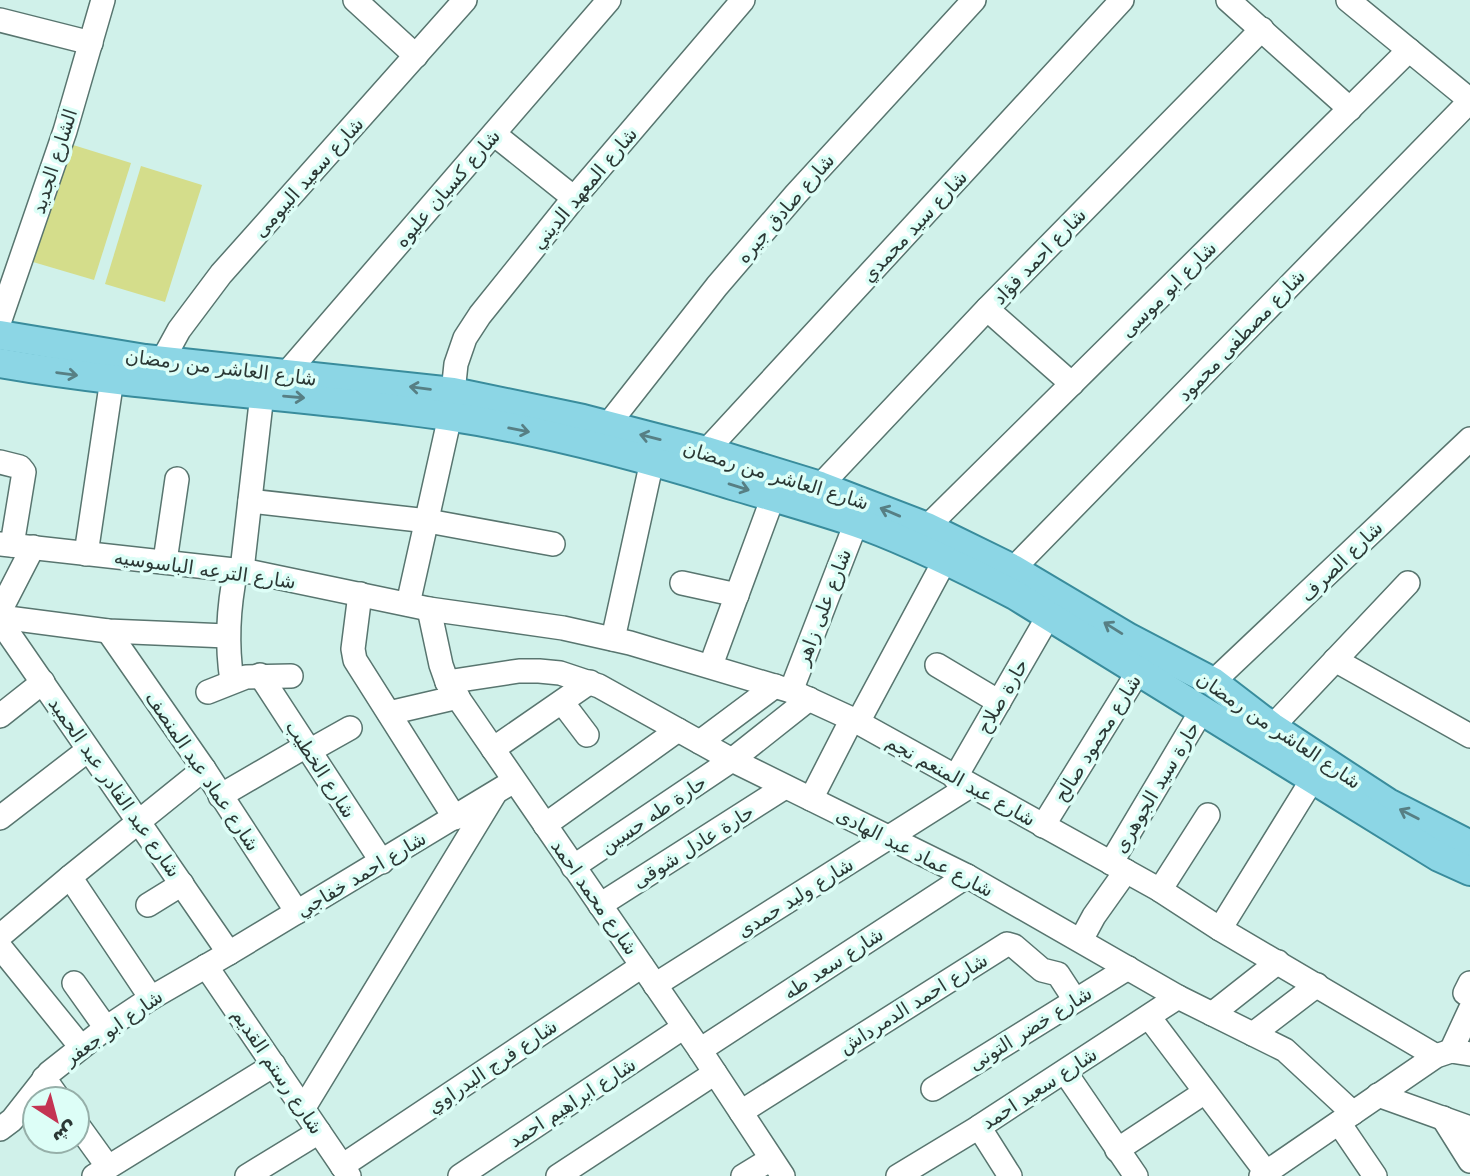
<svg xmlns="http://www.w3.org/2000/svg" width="1470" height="1176" font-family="'DejaVu Sans',Vazirmatn,sans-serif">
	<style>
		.green { fill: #d4dd8b }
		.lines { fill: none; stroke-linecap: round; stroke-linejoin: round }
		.minor-casing { stroke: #58756f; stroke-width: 26 }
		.major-casing { stroke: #398c9c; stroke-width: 32 }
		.minor { stroke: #fff; stroke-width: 23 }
		.major { stroke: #8cd6e5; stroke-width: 28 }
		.oneway { stroke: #577f84 }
		.labels { text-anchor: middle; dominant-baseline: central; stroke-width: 7; stroke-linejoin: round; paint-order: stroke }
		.street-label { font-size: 19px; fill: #2b3835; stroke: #ddfef7 }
	</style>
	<rect width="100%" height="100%" fill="#d0f1ea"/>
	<g class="green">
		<path d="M70,144L131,163L94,280L33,262Z"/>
		<path d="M141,166L202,185L165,302L105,284Z"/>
	</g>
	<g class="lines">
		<g class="minor-casing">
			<g id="minor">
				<path d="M355,0L416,56"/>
				<path d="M1228,0L1350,109"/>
				<path d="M1348,0L1470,100"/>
				<path d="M0,20L91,43"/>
				<path d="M494,134L574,198"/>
				<path d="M987,309L1072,384"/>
				<path d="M0,320L65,131L103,0"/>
				<path d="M162,361L179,330L221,274L465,0"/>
				<path d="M285,375L609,0"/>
				<path d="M453,392L456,364L465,338L480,315L574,198L743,0"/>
				<path d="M607,426L717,286L796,194L974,0"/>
				<path d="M706,451L1122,0"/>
				<path d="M0,462L20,467L24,472L12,545"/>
				<path d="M820,486L987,309L1262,29"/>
				<path d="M250,501L428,521L553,544"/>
				<path d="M927,527L1409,50"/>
				<path d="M0,544L252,572L429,609L563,628L630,643L791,691L852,719L1160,890L1220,929L1436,1056"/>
				<path d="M86,554L112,379"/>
				<path d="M165,561L177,479"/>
				<path d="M1013,569L1470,101"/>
				<path d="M242,570L262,394"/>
				<path d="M682,583L737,595"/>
				<path d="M360,594L353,649L355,660L455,818"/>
				<path d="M408,604L450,416"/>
				<path d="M429,609L441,665L447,682L700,1050L783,1176"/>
				<path d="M0,611L33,547"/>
				<path d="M0,617L108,631L227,636"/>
				<path d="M0,621L229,953"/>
				<path d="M108,631L204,769L297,912"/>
				<path d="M613,639L652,461"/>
				<path d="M1335,660L1470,736"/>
				<path d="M711,665L773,497"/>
				<path d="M937,665L999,702"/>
				<path d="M260,675L382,862"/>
				<path d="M232,681C226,642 228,608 236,570"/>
				<path d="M447,682L519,671H539L560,673L599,686L732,760L967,876L1178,997L1285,1050L1353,1113"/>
				<path d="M1213,682L1470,439"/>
				<path d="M791,691L856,523"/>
				<path d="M208,692L246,677L291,676"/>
				<path d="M562,702L587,735"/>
				<path d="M389,713L458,697"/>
				<path d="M0,716L43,682"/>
				<path d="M858,722L945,560"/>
				<path d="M1272,727L1408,583"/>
				<path d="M700,742L775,686"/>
				<path d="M493,749L590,682"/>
				<path d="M309,751L350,728"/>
				<path d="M955,778L1049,615"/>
				<path d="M220,796L306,746"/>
				<path d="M811,799L852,719"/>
				<path d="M0,818L88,750"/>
				<path d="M545,825L678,730"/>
				<path d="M1043,826L1146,659"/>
				<path d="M1111,863L1202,710"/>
				<path d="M573,867L732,760L809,699"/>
				<path d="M70,877L151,998"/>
				<path d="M1160,890L1208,815"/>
				<path d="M148,905L182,884"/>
				<path d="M600,905L785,787"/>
				<path d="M1220,929L1312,780"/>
				<path d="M0,936L70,877L204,769"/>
				<path d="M1081,940L1094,916L1126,871"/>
				<path d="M0,947L81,1047"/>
				<path d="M206,966L349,1176"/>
				<path d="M74,983L106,1028"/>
				<path d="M1470,983L1465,993L1470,996"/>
				<path d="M655,985L970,786"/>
				<path d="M1212,1014L1278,962"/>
				<path d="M1149,1017L1269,1176"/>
				<path d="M1253,1034L1317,985"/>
				<path d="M700,1050L967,876"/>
				<path d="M1451,1051L1470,1010"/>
				<path d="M1065,1072L1136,1176"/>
				<path d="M44,1078L59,1099"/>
				<path d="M933,1089L1128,968"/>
				<path d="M1378,1095L1470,1128"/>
				<path d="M303,1109L494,795"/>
				<path d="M741,1112L1007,944L1014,946L1042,970L1058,974L1075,1000"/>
				<path d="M1443,1118L1470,1161"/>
				<path d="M1339,1123L1375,1176"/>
				<path d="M77,1124L108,1167"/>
				<path d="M979,1127L1010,1176"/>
				<path d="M0,1129L12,1120L49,1073L106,1028L151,998L229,953L514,781"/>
				<path d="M1117,1150L1205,1092"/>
				<path d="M342,1166L642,966"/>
				<path d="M94,1176L274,1065"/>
				<path d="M247,1176L319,1132"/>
				<path d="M460,1176L684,1027"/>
				<path d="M558,1176L715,1073"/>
				<path d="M743,1176L771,1159"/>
				<path d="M898,1176L979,1127L1178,997"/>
				<path d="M1261,1176L1436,1056L1451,1051L1470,1054"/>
			</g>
		</g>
		<g class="major-casing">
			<g id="major">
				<path d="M0,335L145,359L453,392L583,419L706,451L820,486L927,527L1013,569L1129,638L1213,682L1272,727L1388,803L1470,845"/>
				<path d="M0,363C148,389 298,394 447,416C539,430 631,454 719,481C768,496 818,509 866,526C917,545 967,570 1015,595L1439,857L1470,871"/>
			</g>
		</g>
		<use href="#minor" class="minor"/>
		<use href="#major" class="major"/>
	</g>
	<defs><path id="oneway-shaft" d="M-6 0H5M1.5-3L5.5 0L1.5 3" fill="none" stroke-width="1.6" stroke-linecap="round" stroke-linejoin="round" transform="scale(1.75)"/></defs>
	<g class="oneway">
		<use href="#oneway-shaft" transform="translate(67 374) rotate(8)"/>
		<use href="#oneway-shaft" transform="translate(420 388) rotate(-173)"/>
		<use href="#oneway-shaft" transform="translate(294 397) rotate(5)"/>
		<use href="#oneway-shaft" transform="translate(519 430) rotate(11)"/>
		<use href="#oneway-shaft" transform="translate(650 437) rotate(-166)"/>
		<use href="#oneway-shaft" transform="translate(739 487) rotate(17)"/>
		<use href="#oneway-shaft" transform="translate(890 512) rotate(-157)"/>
		<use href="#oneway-shaft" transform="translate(1113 628) rotate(-148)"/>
		<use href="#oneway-shaft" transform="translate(1409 814) rotate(-153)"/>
	</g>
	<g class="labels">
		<g class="street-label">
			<text transform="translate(54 161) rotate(-72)">الشارع الجديد</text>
			<text transform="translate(308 177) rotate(-48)">شارع سعيد البيومى</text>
			<text transform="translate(447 188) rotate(-49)">شارع كسبان عليوه</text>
			<text transform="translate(584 188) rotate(-50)">شارع المعهد الديني</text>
			<text transform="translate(785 208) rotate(-49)">شارع صادق جيره</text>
			<text transform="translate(914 226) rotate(-47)">شارع سيد محمدي</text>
			<text transform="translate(1039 256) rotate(-46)">شارع احمد فؤاد</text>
			<text transform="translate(1168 289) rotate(-45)">شارع ابو موسى</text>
			<text transform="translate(1241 335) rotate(-46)">شارع مصطفى محمود</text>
			<text transform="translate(221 367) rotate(7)">شارع العاشر من رمضان</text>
			<text transform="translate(776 475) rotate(17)">شارع العاشر من رمضان</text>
			<text transform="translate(1341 561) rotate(-44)">شارع الصرف</text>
			<text transform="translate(205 569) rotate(8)">شارع الترعه الباسوسيه</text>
			<text transform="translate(823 607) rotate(-69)">شارع على زاهر</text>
			<text transform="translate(1002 696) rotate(-60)">حارة صلاح</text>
			<text transform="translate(1279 730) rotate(34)">شارع العاشر من رمضان</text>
			<text transform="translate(1097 738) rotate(-58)">شارع محمود صالح</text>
			<text transform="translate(321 769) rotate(57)">شارع الخطيب</text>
			<text transform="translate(203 771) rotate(56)">شارع عماد عبد المنصف</text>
			<text transform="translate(961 780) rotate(29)">شارع عبد المنعم نجم</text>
			<text transform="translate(115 787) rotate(55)">شارع عبد القادر عبد الحميد</text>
			<text transform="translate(1156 787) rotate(-59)">حارة سيد الجوهرى</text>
			<text transform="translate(653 814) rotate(-34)">حارة طه حسين</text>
			<text transform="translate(693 846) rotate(-32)">حارة عادل شوقى</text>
			<text transform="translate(915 852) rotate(27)">شارع عماد عبد الهادى</text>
			<text transform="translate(361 874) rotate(-31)">شارع احمد خفاجي</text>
			<text transform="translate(595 897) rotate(55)">شارع محمد احمد</text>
			<text transform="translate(795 897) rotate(-32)">شارع وليد حمدى</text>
			<text transform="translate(833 963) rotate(-33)">شارع سعد طه</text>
			<text transform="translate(913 1003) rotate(-32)">شارع احمد الدمرداش</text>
			<text transform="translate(113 1027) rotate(-35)">شارع ابو جعفر</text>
			<text transform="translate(1030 1028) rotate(-32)">شارع خضر التونى</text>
			<text transform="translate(492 1066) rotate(-34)">شارع فرج البدراوي</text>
			<text transform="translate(278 1071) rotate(56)">شارع رستم القديم</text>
			<text transform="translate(1039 1088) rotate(-33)">شارع سعيد احمد</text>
			<text transform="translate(572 1102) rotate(-33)">شارع ابراهيم احمد</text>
		</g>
	</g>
	<g transform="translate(56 1120) rotate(144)"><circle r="33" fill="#ddfef7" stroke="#96afa9" stroke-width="2"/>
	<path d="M0-5L12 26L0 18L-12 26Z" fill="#c43453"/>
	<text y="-10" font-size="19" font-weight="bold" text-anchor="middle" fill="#2b3835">ش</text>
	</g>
</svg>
